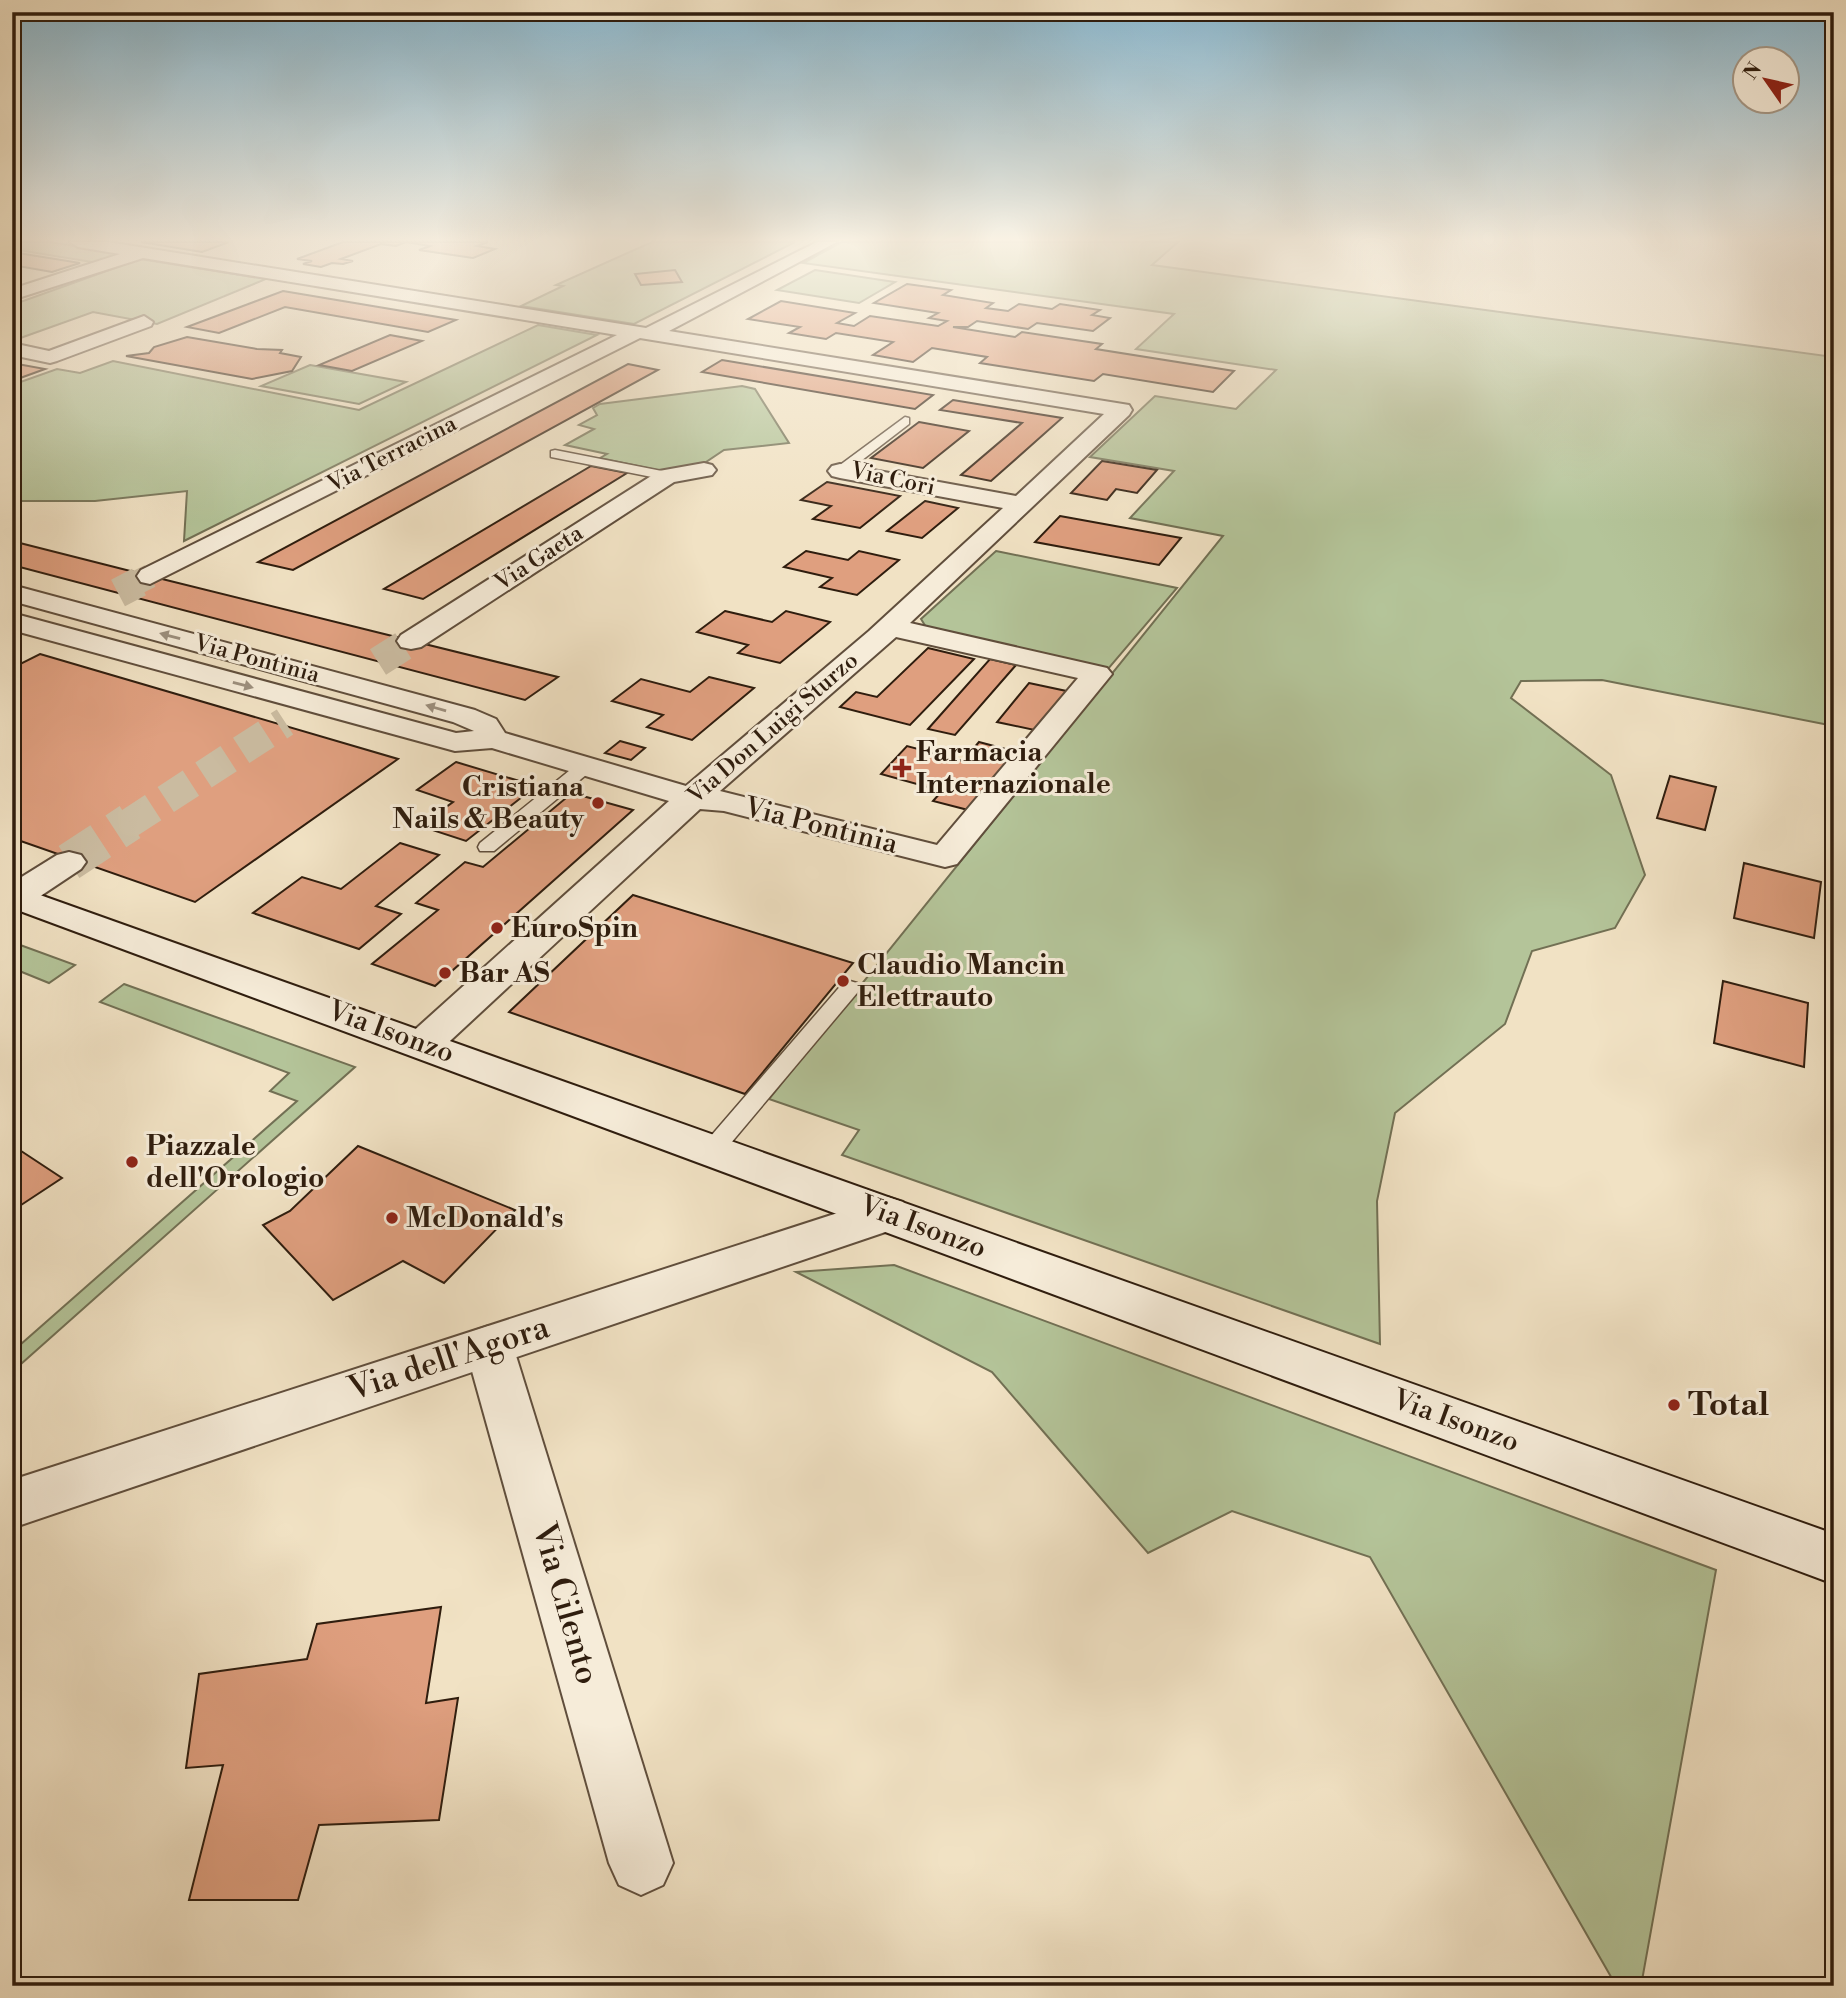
<svg xmlns="http://www.w3.org/2000/svg" width="1846" height="1998" font-family="'Libre Bodoni',serif">
	<style>
		.green { fill: #b4c499; stroke: #727054; stroke-width: 2 }
		.building { fill: #df9f7f; stroke: #2f1d0e; stroke-width: 2 }
		.lines { fill: none; stroke-linecap: round; stroke-linejoin: round }
		.minor-tunnel-far2 { stroke: #cabba0; stroke-width: 24; stroke-dasharray: 24 11; stroke-linecap: butt }
		.minor-tunnel-far1 { stroke: #cabba0; stroke-width: 30; stroke-dasharray: 30 15; stroke-linecap: butt }
		.minor-tunnel { stroke: #cabba0; stroke-width: 38; stroke-dasharray: 38 18; stroke-linecap: butt }
		.service-casing { stroke: #604e3c; stroke-width: 3 }
		.minor-casing { stroke: #604e3c; stroke-width: 4 }
		.tertiary-casing { stroke: #604e3c; stroke-width: 4 }
		.secondary-casing { stroke: #2f1d0e; stroke-width: 4 }
		.service { fill: #f6ecd9; fill-rule: evenodd }
		.minor { fill: #f6ecd9; fill-rule: evenodd }
		.tertiary { fill: #f6ecd9; fill-rule: evenodd }
		.secondary { fill: #f6ecd9; fill-rule: evenodd }
		.oneway { fill: #9c8f7e }
		.poi-dot { fill: #8f2418; stroke: #f6ecd9; stroke-width: 2.5 }
		.labels { text-anchor: middle; dominant-baseline: central; stroke-width: 6; stroke-linejoin: round; paint-order: stroke }
		.far-street-label { font-size: 23px; fill: #2f1d0e; stroke: #f6ecd9 }
		.poi-label { font-size: 28px; font-weight: bold; fill: #2f1d0e; stroke: #f6ecd9; text-anchor: start }
		.street-label { font-size: 28px; fill: #2f1d0e; stroke: #f6ecd9 }
		.near-street-label { font-size: 33px; fill: #2f1d0e; stroke: #f6ecd9 }
		.near-poi-label { font-size: 33px; font-weight: bold; fill: #2f1d0e; stroke: #f6ecd9; text-anchor: start }
	</style>
	<rect width="100%" height="100%" fill="#f1e2c4"/>
	<filter id="stains"><feTurbulence type="fractalNoise" baseFrequency=".00286" numOctaves="4"/><feColorMatrix values="0 0 0 0 .2 0 0 0 0 .09 0 0 0 0 .02 0 0 0 .5 -.17"/></filter>
	<radialGradient id="worn" r=".72"><stop offset=".6" stop-color="#630" stop-opacity="0"/><stop offset="1" stop-color="#630" stop-opacity=".3"/></radialGradient>
	<g class="green">
		<path d="M12,242H50L125,254L98,263L12,249Z"/>
		<path d="M652,242H795L634,324L521,306L563,286L556,285Z"/>
		<path d="M842,242H1178L1152,265L1834,357V726L1602,680L1521,681L1511,698L1611,775L1645,875L1615,928L1532,951L1505,1024L1395,1113L1377,1201L1380,1344L842,1155L859,1130L769,1099L1223,536L1130,518L1174,471L1090,457L1155,396L1236,409L1276,370L1136,349L1174,314L803,263Z"/>
		<path d="M140,259L266,279L157,324L93,312L12,341V305Z"/>
		<path d="M815,270L895,282L859,303L777,290Z"/>
		<path d="M538,325L597,335L184,541L187,491L95,501H12V385L57,369L80,373L113,361L359,410Z"/>
		<path d="M310,365L406,382L359,404L261,386Z"/>
		<path d="M742,386L755,389L789,443L724,450L700,466L666,472L600,458L607,454L565,445L594,429L579,425L597,415L593,408L600,404Z"/>
		<path d="M996,551L1177,588L1108,669L926,627L921,619Z"/>
		<path d="M12,942L75,965L49,983L12,968Z"/>
		<path d="M124,984L355,1067L12,1372V1352L297,1101L270,1091L289,1073L100,1002Z"/>
		<path d="M894,1265L1716,1570L1641,1986H1620L1614,1982L1370,1557L1232,1511L1148,1553L992,1372L796,1272Z"/>
	</g>
	<g class="building">
		<path d="M141,242H229L202,252Z"/>
		<path d="M343,242H488L477,246L495,249L473,258L419,250L430,246L406,242L396,246L381,244L341,259L353,261L343,264L332,263L321,267L303,264L312,261L297,259Z"/>
		<path d="M12,252L80,263L52,272L12,265Z"/>
		<path d="M675,270L682,282L641,285L635,274Z"/>
		<path d="M907,284L951,290L943,295L993,303L986,308L1008,311L1019,304L1052,309L1060,304L1100,310L1092,315L1110,318L1093,331L1037,323L1028,329L977,321L968,327H953L1015,337L1022,332L1102,344L1096,349L1234,371L1213,392L1103,374L1094,381L980,363L987,357L932,348L913,362L873,355L893,342L836,333L826,339L789,333L800,327L748,319L781,301L855,313L837,323L854,326L870,316L938,326L947,321L929,318L938,313L874,303Z"/>
		<path d="M283,291L456,320L428,332L285,307L219,333L187,327Z"/>
		<path d="M390,335L422,341L352,371L319,365Z"/>
		<path d="M187,337L257,349L282,350L280,353L301,357L292,371L252,379L126,356L149,353L154,347Z"/>
		<path d="M722,360L933,395L915,409L702,372Z"/>
		<path d="M12,363L45,369L12,381Z"/>
		<path d="M628,364L658,370L293,570L258,562Z"/>
		<path d="M953,400L1062,418L991,481L961,475L1022,423L940,410Z"/>
		<path d="M919,422L969,431L923,468L871,458Z"/>
		<path d="M1102,461L1157,470L1137,493L1116,489L1107,500L1071,493Z"/>
		<path d="M591,466L627,473L423,599L384,589Z"/>
		<path d="M827,482L900,496L860,528L813,519L831,506L801,500Z"/>
		<path d="M925,501L958,508L922,538L887,531Z"/>
		<path d="M1060,516L1181,538L1159,565L1035,542Z"/>
		<path d="M12,541L150,576L558,677L525,700L12,565Z"/>
		<path d="M806,551L848,560L859,551L899,560L857,595L820,587L832,578L784,567Z"/>
		<path d="M725,611L772,622L786,611L830,622L780,663L738,653L748,645L697,632Z"/>
		<path d="M928,648L974,659L910,725L840,707L856,692L877,697Z"/>
		<path d="M40,654L398,759L195,902L12,838V668Z"/>
		<path d="M990,659L1016,665L955,735L928,729Z"/>
		<path d="M709,677L754,688L692,740L647,727L663,715L612,701L641,679L690,692Z"/>
		<path d="M1029,683L1071,692L1039,731L997,722Z"/>
		<path d="M620,741L645,748L631,760L605,753Z"/>
		<path d="M979,742L1024,754L976,812L933,801L942,791L881,774L907,746L963,761Z"/>
		<path d="M456,762L536,786L466,841L420,826L453,802L417,790Z"/>
		<path d="M1670,776L1716,787L1705,830L1657,818Z"/>
		<path d="M572,793L633,810L435,986L372,964L438,910L416,903L465,862L483,867Z"/>
		<path d="M400,843L439,855L376,906L401,914L359,949L253,913L302,877L341,889Z"/>
		<path d="M1744,863L1821,882L1814,938L1734,918Z"/>
		<path d="M633,895L853,963L745,1094L509,1012Z"/>
		<path d="M1723,981L1808,1003L1804,1067L1714,1043Z"/>
		<path d="M12,1145L62,1178L12,1211Z"/>
		<path d="M358,1146L515,1210L444,1283L403,1261L333,1300L263,1225L290,1211Z"/>
		<path d="M441,1607L426,1703L458,1698L439,1820L319,1825L298,1900H189L223,1765L186,1768L199,1674L307,1659L317,1624Z"/>
	</g>
	<g class="lines">
		<path class="minor-tunnel-far2" d="M136,583L150,576"/>
		<g class="minor-tunnel-far1">
			<path d="M118,593L139,582"/>
			<path d="M378,662L411,641"/>
			<path d="M128,824L285,722"/>
		</g>
		<path class="minor-tunnel" d="M69,862L130,822"/>
		<g class="service-casing">
			<g id="service">
				<path d="M905,417L909,418V424L844,474H836V468Z"/>
				<path d="M555,450L667,472L673,476L667,480L551,457V451Z"/>
				<path d="M586,761L592,762L595,766L592,770L494,851H480L478,847L480,843L580,762Z"/>
				<path d="M850,981L857,983L860,988L857,993L720,1156L712,1158L704,1156L700,1150L704,1144L843,983Z"/>
			</g>
		</g>
		<g class="minor-casing">
			<g id="minor">
				<path d="M70,242H108L646,328L817,242H837L669,331L1129,405L1132,410L1129,415L910,623L1107,668L1112,674L957,864L945,867L724,811L700,809L437,1053L423,1057L409,1053L403,1044L409,1035L669,801L492,748L455,751L12,630V613L456,733L474,731L453,722L12,601V585L475,710L496,719L505,733L686,786L869,631L1003,508L840,478L832,476L828,471L832,466L840,464L1016,496L1104,414L640,338L150,584L141,582L137,576L141,570L617,335L143,258L12,300V289L120,254L78,247ZM896,637L1078,678L937,845L720,791Z"/>
				<path d="M144,316L153,322L151,326L57,361L50,363L12,355V343L49,351Z"/>
				<path d="M704,463L712,465L716,470L712,475L674,482L421,647L411,649L401,647L397,641L401,635L659,471Z"/>
				<path d="M69,852L81,855L86,862L81,869L27,905L12,907V883L57,855Z"/>
				<path d="M489,1326L506,1332L513,1346L673,1863L663,1885L641,1895L619,1885L609,1863L465,1346L472,1332Z"/>
			</g>
		</g>
		<g class="tertiary-casing">
			<path id="tertiary" d="M887,1197L903,1202L909,1214L903,1226L12,1528V1480Z"/>
		</g>
		<g class="secondary-casing">
			<path id="secondary" d="M12,885L1834,1534V1584L12,908Z"/>
		</g>
		<use href="#service" class="service"/>
		<use href="#minor" class="minor"/>
		<use href="#tertiary" class="tertiary"/>
		<use href="#secondary" class="secondary"/>
	</g>
	<defs><path id="oneway-solid" d="M-6-.8H1V-3.2L6.5 0L1 3.2V.8H-6Z" transform="scale(1.75)"/></defs>
	<g class="oneway">
		<use href="#oneway-solid" transform="translate(170 636) rotate(-165)"/>
		<use href="#oneway-solid" transform="translate(243 685) rotate(15)"/>
		<use href="#oneway-solid" transform="translate(436 708) rotate(-164)"/>
	</g>
	<linearGradient id="sky" x2="0" y2="1"><stop stop-color="#89b8d0"/><stop offset="0.46" stop-color="#f9f2e4"/><stop offset="1" stop-color="#f9f2e4" stop-opacity="0"/></linearGradient>
	<rect width="1846" height="521" fill="url(#sky)"/>
	<g class="poi-dot">
		<path d="M898.5 757.5h7v7h7v7h-7v7h-7v-7h-7v-7h7z"/>
		<circle cx="598" cy="803" r="7"/>
		<circle cx="497" cy="928" r="7"/>
		<circle cx="445" cy="973" r="7"/>
		<circle cx="843" cy="981" r="7"/>
		<circle cx="132" cy="1162" r="7"/>
		<circle cx="392" cy="1218" r="7"/>
		<circle cx="1674" cy="1405" r="7"/>
	</g>
	<g class="labels">
		<g class="far-street-label">
			<text transform="translate(392 454) rotate(-27)">Via Terracina</text>
			<text transform="translate(893 479) rotate(12)">Via Cori</text>
			<text transform="translate(539 558) rotate(-33)">Via Gaeta</text>
			<text transform="translate(257 659) rotate(15)">Via Pontinia</text>
			<text transform="translate(773 728) rotate(-41)">Via Don Luigi Sturzo</text>
		</g>
		<g class="poi-label">
			<text x="916" y="752">Farmacia<tspan x="916" dy="32">Internazionale</tspan></text>
			<text x="584" y="787" text-anchor="end">Cristiana<tspan x="584" dy="32">Nails &amp; Beauty</tspan></text>
			<text x="511" y="928">EuroSpin</text>
			<text x="857" y="965">Claudio Mancin<tspan x="857" dy="32">Elettrauto</tspan></text>
			<text x="459" y="973">Bar AS</text>
			<text x="146" y="1146">Piazzale<tspan x="146" dy="32">dell'Orologio</tspan></text>
			<text x="406" y="1218">McDonald's</text>
		</g>
		<g class="street-label">
			<text transform="translate(821 826) rotate(14)">Via Pontinia</text>
			<text transform="translate(391 1032) rotate(20)">Via Isonzo</text>
			<text transform="translate(923 1227) rotate(20)">Via Isonzo</text>
			<text transform="translate(1456 1421) rotate(20)">Via Isonzo</text>
		</g>
		<g class="near-street-label">
			<text transform="translate(449 1359) rotate(-18)">Via dell'Agora</text>
			<text transform="translate(565 1604) rotate(74)">Via Cilento</text>
		</g>
		<g class="near-poi-label">
			<text x="1688" y="1405">Total</text>
		</g>
	</g>
	<rect width="1846" height="1998" fill="none" stroke="#f1e2c4" stroke-width="42"/>
	<rect x="14" y="14" width="1818" height="1970" fill="none" stroke="#2f1d0e" stroke-width="3.5"/>
	<rect x="21" y="21" width="1804" height="1956" fill="none" stroke="#2f1d0e" stroke-width="2"/>
	<g transform="translate(1766 80) rotate(304)"><circle r="33" fill="#f6ecd9" stroke="#a69988" stroke-width="2"/>
	<path d="M0-5L12 26L0 18L-12 26Z" fill="#8f2418"/>
	<text y="-10" font-size="19" font-weight="bold" text-anchor="middle" fill="#2f1d0e">N</text>
	</g>
	<rect width="100%" height="100%" filter="url(#stains)"/>
	<rect width="100%" height="100%" fill="url(#worn)"/>
</svg>
